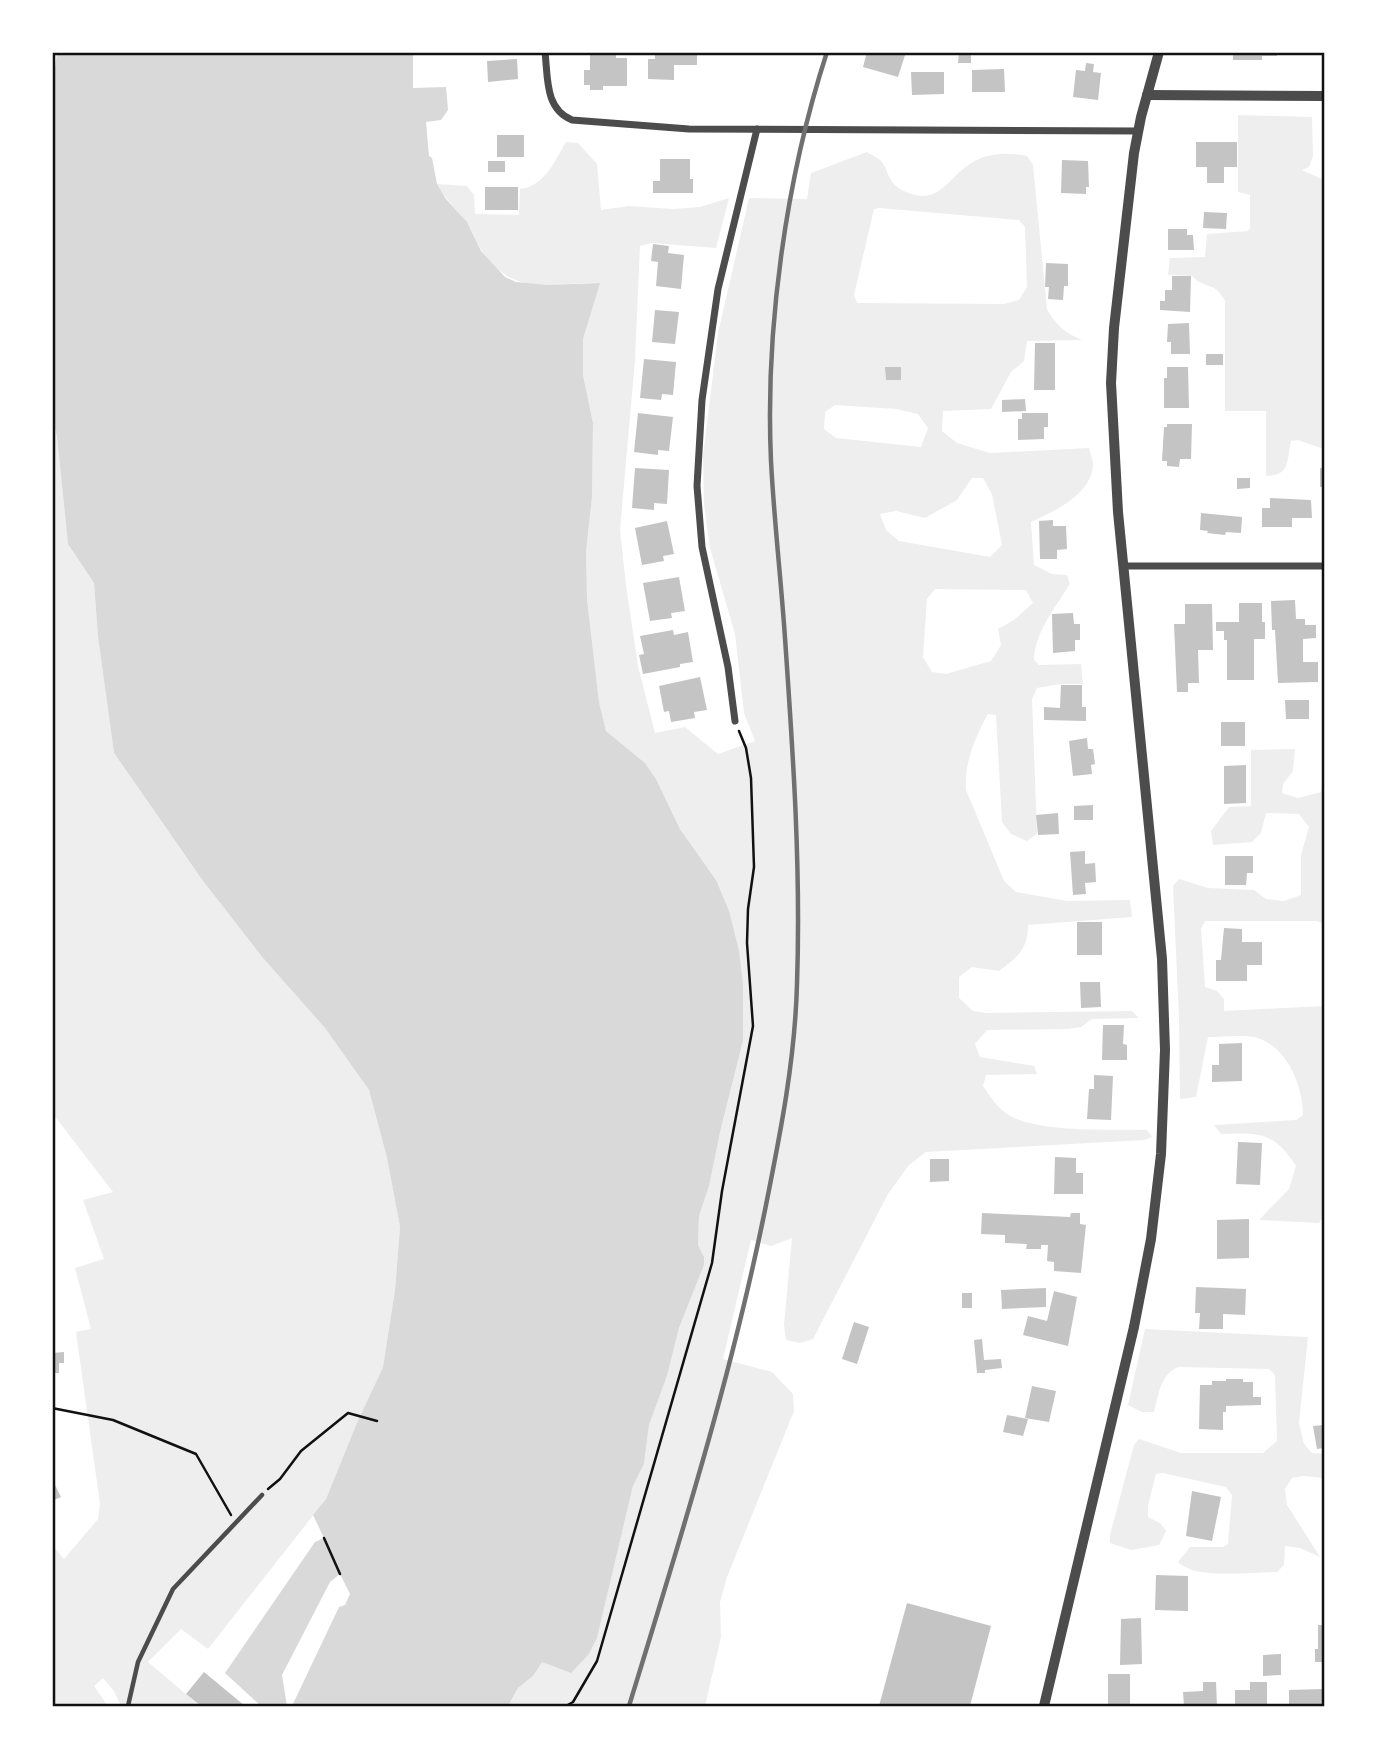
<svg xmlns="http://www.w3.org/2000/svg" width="1377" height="1759" font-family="Signika,sans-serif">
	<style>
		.green { fill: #eee; fill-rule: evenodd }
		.water { fill: #d9d9d9 }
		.building { fill: #c4c4c4 }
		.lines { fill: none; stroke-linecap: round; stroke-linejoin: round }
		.path { stroke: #111; stroke-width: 2.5 }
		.service { stroke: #4c4c4c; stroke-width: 4.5 }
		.minor { stroke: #4c4c4c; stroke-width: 7 }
		.tertiary { stroke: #4c4c4c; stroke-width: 10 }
		.rail { stroke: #707070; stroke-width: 4.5 }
		.neatline { fill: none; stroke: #111; stroke-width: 2.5 }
	</style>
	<rect width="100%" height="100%" fill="#fff"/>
	<g class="green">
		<path d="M1238,115L1312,117L1313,156L1309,167L1302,170L1324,180V449L1298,440L1291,441C1287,460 1290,476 1266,476V411H1225V301C1214,280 1205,290 1192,276L1168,275L1170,258L1205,257L1207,234L1248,231L1250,228V195L1238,192Z"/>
		<path d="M566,142L578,143L597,164L601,210L629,206L673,209L700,207L729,198L716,248L652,243L640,246L635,360L620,530L626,585L638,666L655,733L685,727L718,754L755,741L744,713L735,634L710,548L704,504L703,456L718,333L749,198L807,199L811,173L867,152C871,155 879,158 881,161C890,172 886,182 904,191C940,208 947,177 973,162C988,153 1011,152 1027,156L1033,165L1047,309C1056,325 1065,333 1082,340L1027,341L1024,361L1011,372L991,409L943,411L942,431L957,443L990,453L1089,448C1090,453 1093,460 1093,464C1092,495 1054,511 1031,522L1034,565L1052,574L1067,575L1070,584C1056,606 1034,634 1034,660L1039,665L1081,664L1083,684H1060L1037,688L1032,699L1037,834L1027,841L1011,834L1002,822L996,715L988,714C975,737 964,764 966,790L1004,881L1016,892L1067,901L1130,900L1132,917L1028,925C1028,949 1018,957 999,971L972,967L959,977V998L973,1011L986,1013L1132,1011L1139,1018L1092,1019L1081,1027L1068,1029L987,1030L975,1044L980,1057L1034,1066L1037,1074L986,1075L983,1086C991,1098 999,1110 1012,1117C1045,1133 1110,1129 1147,1130L1152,1137L1144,1140L926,1152L909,1165L888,1194L813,1339L800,1343L786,1340L784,1325L792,1238L771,1246L751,1240L723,1359L772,1372L793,1394L794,1411L727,1577L720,1602L721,1637L705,1706H508L518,1688L533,1676L542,1661L589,1654L597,1638L633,1486L644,1464L649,1425L667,1376L679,1328L704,1265V1257L698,1245L699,1216L709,1186L721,1128L743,1041V984L716,880L680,829L656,779L645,763L606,731L599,702L587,599L586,552L592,497L593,423L583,375V339L599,283C550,282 516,299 482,251C476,243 473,231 467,223C457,209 445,199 437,184L467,186L474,195L475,214L519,215L520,189C545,186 554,162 566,142ZM879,208L1019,220L1025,227L1027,287L1019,300L1004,304L857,303L854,295L874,209ZM835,405L896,409L918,414L928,428L921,447L836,438L824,429L825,412ZM972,478H983L992,494L1002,545L990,557L899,541L886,530L880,514L896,511L925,518L957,500ZM935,589L1026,590L1033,603L1014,620L998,629L1001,645L991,661L946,674L932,672L923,657L927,599Z"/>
		<path d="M52,421L57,437L68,544L94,583L98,637L114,753L203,881L263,958L325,1028L369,1090L387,1158L400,1227L395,1290L383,1367L356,1425L326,1499L208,1649L181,1629L148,1662L200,1706H121L114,1691L103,1678L94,1686L108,1706H53V1546L64,1559L98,1519L100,1504L76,1332L91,1329L75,1268L104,1259L83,1200L113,1192L53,1114Z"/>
		<path d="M1295,749L1293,771L1283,784L1282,793L1298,798L1321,792L1324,775V924L1317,921H1205L1201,929L1205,987L1217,991L1224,999V1011L1324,1006V1151L1322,1152V1218L1319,1223L1259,1220L1289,1189L1296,1166C1274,1131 1258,1133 1221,1134L1214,1125L1296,1120L1303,1115C1303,1087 1288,1048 1258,1038C1247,1034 1221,1037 1208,1037L1196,1097L1180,1099L1179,1017L1173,886L1179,879L1208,888L1254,890L1266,899L1284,901L1301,895V855L1309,827L1299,814L1266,813L1261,833L1252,842L1213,845L1211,831L1229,807L1251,806V750Z"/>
		<path d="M1145,1329L1308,1337L1299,1423L1304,1444L1312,1453L1324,1454V1478L1303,1476L1292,1478L1285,1489L1287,1505L1320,1557L1300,1548L1285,1546L1284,1565L1277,1572C1252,1572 1195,1580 1178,1562L1190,1547H1223L1228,1544L1232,1495L1226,1487L1163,1473L1156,1474L1148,1505V1517L1160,1523L1166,1531L1159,1545L1131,1550L1110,1543V1535L1134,1445L1139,1439L1181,1453H1263L1277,1441L1275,1375L1269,1369L1178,1367C1160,1375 1159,1394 1154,1412H1142L1128,1405Z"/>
	</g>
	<path class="water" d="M57,53H413V88L446,87L448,110L441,120L426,122L429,156L432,158L437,184L446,199L467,222L481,251L505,277L516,282L547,285L600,283L583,339V375L593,423L592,497L586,552L587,599L599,702L606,731L645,763L656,779L680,829L716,880L729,911L739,951L743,984V1041L721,1128L709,1186L699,1216L698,1245L704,1257V1265L679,1328L667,1376L649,1425L644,1464L633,1486L597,1638L589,1654L571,1673L542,1662L533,1676L518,1688L508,1706H292L339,1607L345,1605L350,1594L340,1574L330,1582L282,1675L287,1706H261L225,1673L315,1542L324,1538L313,1515L326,1499L356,1425L383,1367L395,1290L400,1227L387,1158L369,1090L325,1028L263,958L203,881L114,753L98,637L94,583L68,544L57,437L53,421L52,90Z"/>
	<g class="building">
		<path d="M590,52H616V58H627V86H603V90H590V85H584V70H590Z"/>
		<path d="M655,52L697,53V65H674V80L648,79V59H655Z"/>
		<path d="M867,52H906L898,77L863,67Z"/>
		<path d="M959,52H971V63H958Z"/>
		<path d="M1233,52H1277V56H1262V60H1233Z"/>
		<path d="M517,59L518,79L488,82L487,61Z"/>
		<path d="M1086,63L1094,64L1093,72L1101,73L1098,100L1073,97L1076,70L1085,71Z"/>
		<path d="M1004,69L1005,92H972V70Z"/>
		<path d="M911,72H944V94L912,95Z"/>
		<rect x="497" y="135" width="27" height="22"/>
		<path d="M1196,142H1237V167H1224V183H1207V167H1196Z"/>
		<path d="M660,159H690V179H693V193H653V181H660Z"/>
		<path d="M1062,160L1088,161L1089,187H1086V194L1061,193Z"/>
		<rect x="488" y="161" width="17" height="11"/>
		<rect x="485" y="187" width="33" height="23"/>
		<path d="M1204,212L1227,213L1226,229L1203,228Z"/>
		<path d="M1168,229H1187V235H1193L1194,250H1168Z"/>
		<path d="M653,244L669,246L668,253L684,255L681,289L656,286L658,262L651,261Z"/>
		<path d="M1046,263L1068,264V286H1064L1063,300L1048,299L1049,287H1045Z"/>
		<path d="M1172,276H1191L1190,312L1160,310V301H1165V290H1172Z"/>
		<path d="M655,310L679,312L675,344L652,342Z"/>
		<path d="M1189,323L1190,354H1171V342H1167L1168,324Z"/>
		<path d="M1035,343H1055V390H1034Z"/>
		<rect x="1206" y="354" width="17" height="11"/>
		<path d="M644,359L676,362L673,395L662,394L661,400L640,398Z"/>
		<path d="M885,367H901V380H886Z"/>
		<path d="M1167,367H1188L1189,408H1164V378H1167Z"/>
		<path d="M1025,399L1026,411L1002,412V400Z"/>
		<path d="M638,413L673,417L669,451L658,450V455L634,452Z"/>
		<path d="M1022,413H1048V427H1044V439L1018,440V419H1022Z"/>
		<path d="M1167,424H1192L1191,459H1180L1179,467L1167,466V461H1162L1164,427H1167Z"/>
		<path d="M635,468L669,470L667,504L654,503V510L632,508Z"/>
		<rect x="1320" y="468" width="4" height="19"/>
		<path d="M1237,478H1250V488L1237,489Z"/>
		<path d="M1270,498L1311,500L1312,518H1292V527H1262V508H1270Z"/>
		<path d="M1201,513L1242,517L1241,533L1226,532L1225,535L1207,533L1208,531L1200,530Z"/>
		<path d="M1053,520V526H1066L1067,549L1057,550V559H1040L1039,521Z"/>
		<path d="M667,521L674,554L663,556L664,561L642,565L635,528Z"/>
		<path d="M679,577L685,611L671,613L672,618L650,621L643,583Z"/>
		<path d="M1295,600L1296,619H1305V625H1316V638L1303,639V662H1318V682L1278,683L1275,630H1272L1271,601Z"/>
		<path d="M1239,603H1262V622H1265V639H1254V680H1227V640H1224V631H1216V622H1239Z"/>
		<path d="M1185,604H1212L1213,650H1198L1199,683H1188V692H1177L1174,624H1185Z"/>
		<path d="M1073,613L1074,624H1080V640H1075V651L1053,653L1052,614Z"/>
		<path d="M673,630L674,635L688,632L693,662L680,664V667L643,674L639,655L644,654L640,636Z"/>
		<path d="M700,677L707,710L694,712L695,718L671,722L669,711L664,712L659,686Z"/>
		<path d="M1061,685H1082V707H1086V721L1044,720V707L1060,708Z"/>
		<path d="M1285,700H1309V719H1286Z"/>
		<rect x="1221" y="722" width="24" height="24"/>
		<path d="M1087,738L1088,749H1093L1095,764L1091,765L1092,774L1073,776L1069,741Z"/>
		<path d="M1246,765V803L1224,804V766Z"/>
		<path d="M1093,805V820H1074V806Z"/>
		<path d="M1058,813L1059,834L1038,835L1036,815Z"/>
		<path d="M1085,851V864L1095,863L1096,882L1085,883L1086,894L1073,895L1070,852Z"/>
		<path d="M1225,856H1253V873H1247L1246,885H1225Z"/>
		<rect x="1077" y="922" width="25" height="33"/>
		<path d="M1224,928L1242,929V942H1262V965H1247V981H1216V960H1221Z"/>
		<path d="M1080,982H1100L1101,1007L1081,1008Z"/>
		<path d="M1103,1025H1124L1123,1044L1127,1045V1060H1102Z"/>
		<path d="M1242,1043V1081L1212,1082V1065H1219V1044Z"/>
		<path d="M1094,1075L1113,1076L1111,1120L1087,1119L1089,1089H1094Z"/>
		<path d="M1238,1142L1262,1143L1260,1185L1236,1184Z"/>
		<path d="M1055,1157L1076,1158V1173H1083V1194H1054Z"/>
		<path d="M930,1159H949V1181L930,1182Z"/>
		<path d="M982,1213L1070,1217L1071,1213H1080V1224L1086,1225L1081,1273L1054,1271V1262L1047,1261L1048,1245H1041V1249H1026L1027,1244L1005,1243V1235L981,1234Z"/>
		<path d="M1249,1219V1258L1217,1259V1220Z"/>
		<path d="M1196,1287L1246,1289L1245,1315L1223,1314V1329H1199L1200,1313H1195Z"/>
		<path d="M1046,1288V1307L1002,1309L1001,1290Z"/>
		<path d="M1054,1291L1077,1297L1068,1346L1023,1335L1028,1316L1047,1321Z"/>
		<rect x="962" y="1293" width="10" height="15"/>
		<path d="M854,1322L869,1327L857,1364L842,1359Z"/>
		<path d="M982,1339L984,1360L1001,1359L1002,1368L985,1370V1373H977L974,1340Z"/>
		<path d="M64,1352V1363H59V1373H52V1353Z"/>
		<path d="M1226,1379H1243V1382H1253V1397H1261V1405L1226,1406V1412H1223V1430L1199,1429L1200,1385H1212V1381H1226Z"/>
		<path d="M1032,1386L1056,1391L1049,1422L1025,1418Z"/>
		<path d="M1007,1415L1028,1419L1023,1436L1003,1432Z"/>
		<path d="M1324,1425V1448L1317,1449L1313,1426Z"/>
		<path d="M52,1479L61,1497L52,1501Z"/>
		<path d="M1192,1491L1221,1497L1212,1541L1186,1536Z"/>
		<path d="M1156,1575L1188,1576V1611L1155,1610Z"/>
		<path d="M907,1603L991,1626L970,1706H879Z"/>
		<path d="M1141,1618L1142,1664L1120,1665L1121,1619Z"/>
		<path d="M1318,1625H1324V1662H1315V1649H1318Z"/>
		<path d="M1281,1654V1675L1263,1676V1655Z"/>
		<path d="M204,1672L245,1706H201L186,1694Z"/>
		<rect x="1108" y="1674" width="22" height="30"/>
		<path d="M1203,1682H1216L1217,1706H1184L1183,1692L1203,1691Z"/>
		<path d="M1250,1682H1267V1706H1235V1690H1250Z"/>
		<path d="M1324,1689V1706H1289V1690Z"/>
	</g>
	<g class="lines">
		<g class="path">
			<path d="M52,1408L113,1420L196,1454L231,1515"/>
			<path d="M268,1489L280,1479L301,1451L348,1413L377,1421"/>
			<path d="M324,1538L340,1574"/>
			<path d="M566,1706L573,1702L597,1661L712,1263L722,1191L753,1026L747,943L748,909L754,867L751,778L746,748L739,731"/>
		</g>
		<path class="service" d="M128,1706L138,1662L173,1589L262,1495"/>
		<g class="minor">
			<path d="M545,52C548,79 545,109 572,120L689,129L1138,131"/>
			<path d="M1124,566H1324"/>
			<path d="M735,721L728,667L702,547L697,486L702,400L718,289L757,129"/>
		</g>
		<g class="tertiary">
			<path d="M1147,95L1324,96"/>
			<path d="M1044,1706L1134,1327L1151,1239L1161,1154L1165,1050L1162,959L1118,512L1111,383L1114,328L1134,153L1141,117L1159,52"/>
		</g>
		<path class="rail" d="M629,1706C679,1543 731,1378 765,1210C780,1135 795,1061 797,984C801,868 793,753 785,638C781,579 774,520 771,461C765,329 786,178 827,52"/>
	</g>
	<rect width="1377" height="1759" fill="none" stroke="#ffffff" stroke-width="108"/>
	<rect x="54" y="54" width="1269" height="1651" class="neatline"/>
</svg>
